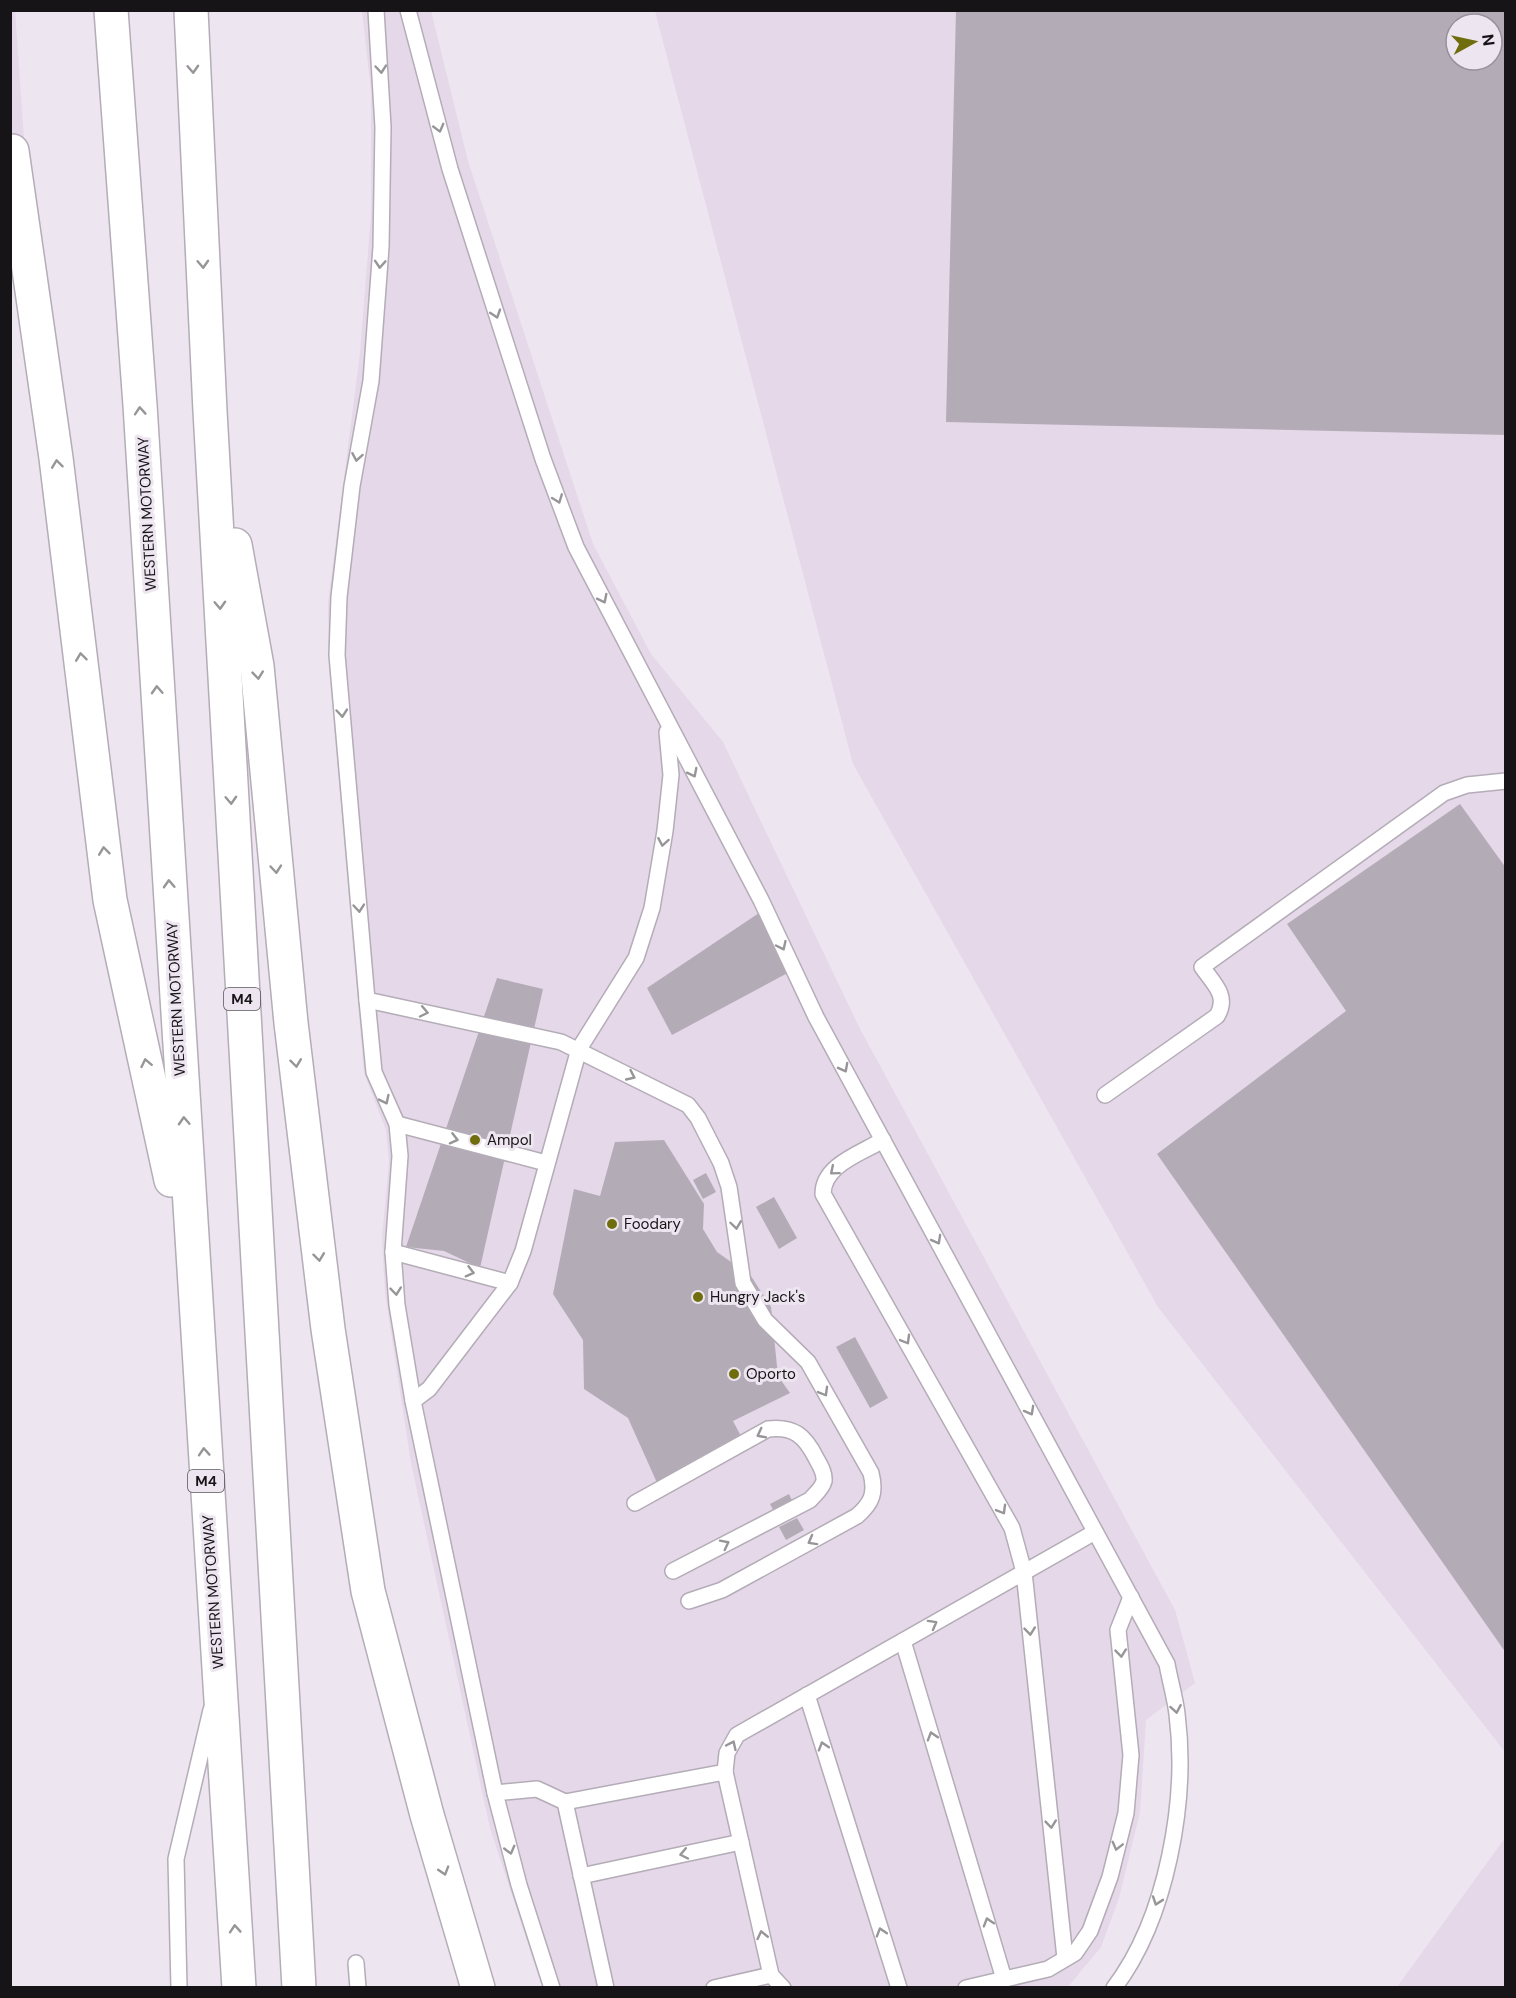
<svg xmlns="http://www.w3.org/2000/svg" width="1516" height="1998" font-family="'DM Sans',sans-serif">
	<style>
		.built { fill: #e5d8e9; fill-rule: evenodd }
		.building { fill: #b3acb6; fill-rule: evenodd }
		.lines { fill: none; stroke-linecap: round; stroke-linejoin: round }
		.service-casing { stroke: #b4acb7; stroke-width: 18 }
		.motorway-casing { stroke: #b4acb7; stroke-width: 36 }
		.service { stroke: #fff; stroke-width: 15 }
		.motorway { stroke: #fff; stroke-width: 33 }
		.oneway { stroke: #979597 }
		.poi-dot { fill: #706d0c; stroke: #ede5f0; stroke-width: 2 }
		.labels { text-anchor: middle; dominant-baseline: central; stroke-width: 6; stroke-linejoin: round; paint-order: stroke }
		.shield { fill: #ede5f0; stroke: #575359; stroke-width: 1.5 }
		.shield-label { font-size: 14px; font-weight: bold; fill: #171418 }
		.street-label { font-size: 15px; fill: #171418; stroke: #ede5f0 }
		.poi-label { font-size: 15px; fill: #171418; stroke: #ede5f0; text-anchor: start }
	</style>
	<rect width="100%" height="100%" fill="#ede5f0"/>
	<g class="built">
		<path d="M15,10L25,154H11L10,11Z"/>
		<path d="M362,11H431L468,161L593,544L651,654L723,742L859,1027L1175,1610L1195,1683L1146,1720L1140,1812L1119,1898L1101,1947L1068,1987H542L490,1828L411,1463L385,1293L382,1238L389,1162L386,1130L364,1073L329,666L328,603L360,353L371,215V91Z"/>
		<path d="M655,11H1505V1752L1158,1307L853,764ZM1456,24H1492V60H1456Z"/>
		<path d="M1505,1838V1987H1397Z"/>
	</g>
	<g class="building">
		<path d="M956,10H1506V435L946,422ZM1456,24H1492V60H1456Z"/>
		<path d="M1460,804L1506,868V1653L1157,1154L1346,1011L1287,924Z"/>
		<path d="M762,911L773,944L795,969L672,1035L647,988Z"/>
		<path d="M497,978L543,989L480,1268L444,1251L406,1247Z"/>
		<path d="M664,1140L704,1204L703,1229L717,1252L751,1276L771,1307L778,1376L790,1393L733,1421L742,1438L658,1485L628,1418L584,1389L583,1340L553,1294L574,1189L600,1196L615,1142Z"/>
		<path d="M706,1173L716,1192L703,1199L693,1180Z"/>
		<path d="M774,1197L797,1238L779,1249L756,1207Z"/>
		<path d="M855,1337L888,1398L870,1408L836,1347Z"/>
		<path d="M789,1494L795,1507L777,1517L770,1504Z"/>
		<path d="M797,1518L804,1530L786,1540L779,1527Z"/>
	</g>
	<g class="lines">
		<g class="service-casing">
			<g id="service">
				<path d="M376,10L383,127L381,247L371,381L352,486L339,597L337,655L367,1000L374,1072L397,1124L400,1156L393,1252L397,1305L413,1401L495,1793L519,1885L552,1988"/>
				<path d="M408,10L450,169L543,459L576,547L761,900L816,1017L1167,1664C1170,1681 1175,1697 1177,1714C1188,1800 1167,1918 1114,1988"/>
				<path d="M367,1000L561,1042L688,1105L698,1118L721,1163L729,1187L743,1283L765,1320L808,1362L871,1473C876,1493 872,1503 857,1516L722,1590L689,1601"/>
				<path d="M1105,1095L1217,1016C1229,996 1214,984 1202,967L1444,793L1467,785L1506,781"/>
				<path d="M397,1124L546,1163"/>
				<path d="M883,1140C860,1154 823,1165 823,1194L1012,1528L1024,1572L1065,1958"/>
				<path d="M393,1252L510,1283"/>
				<path d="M413,1401L429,1389L510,1283L523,1251L579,1049L636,958L652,908L665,831L671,775L667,732"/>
				<path d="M635,1503L768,1429C794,1426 805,1436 816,1458C820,1465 825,1473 824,1481C822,1489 815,1494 810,1500L673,1571"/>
				<path d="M903,1641L1004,1979"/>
				<path d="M807,1695L899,1988"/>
				<path d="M495,1793L537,1789L565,1802L606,1988"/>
				<path d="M565,1802L725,1772"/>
				<path d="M581,1876L741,1842"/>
				<path d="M356,1963L358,1988"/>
				<path d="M179,1988L176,1859L211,1710"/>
				<path d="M714,1988L771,1975"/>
				<path d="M783,1988L771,1975L725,1772L727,1753L737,1735L1095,1532"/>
				<path d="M966,1988L1048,1969L1075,1953L1090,1931L1110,1877L1126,1813L1131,1755L1118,1630L1131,1597"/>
			</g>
		</g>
		<g class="motorway-casing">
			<g id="motorway">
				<path d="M111,10L140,405L239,1988"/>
				<path d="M191,10L210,411L299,1988"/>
				<path d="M12,151L56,458L110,900L171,1180"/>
				<path d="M235,545L257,666L291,1023L328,1329L368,1591L427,1815L478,1988"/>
			</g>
		</g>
		<use href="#service" class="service"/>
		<use href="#motorway" class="motorway"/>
	</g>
	<defs><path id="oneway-chevron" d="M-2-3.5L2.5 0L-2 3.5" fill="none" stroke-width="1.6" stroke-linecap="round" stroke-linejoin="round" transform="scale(1.5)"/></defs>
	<g class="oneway">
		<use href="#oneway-chevron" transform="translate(193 69) rotate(87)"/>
		<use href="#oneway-chevron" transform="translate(381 69) rotate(85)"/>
		<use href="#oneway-chevron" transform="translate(439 128) rotate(75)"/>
		<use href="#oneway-chevron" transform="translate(203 264) rotate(87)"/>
		<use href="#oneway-chevron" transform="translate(380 264) rotate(94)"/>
		<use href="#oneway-chevron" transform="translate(496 314) rotate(72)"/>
		<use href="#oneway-chevron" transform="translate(140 411) rotate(-94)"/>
		<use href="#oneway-chevron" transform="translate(357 457) rotate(100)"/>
		<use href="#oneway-chevron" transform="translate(57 464) rotate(-97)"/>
		<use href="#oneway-chevron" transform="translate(558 499) rotate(69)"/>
		<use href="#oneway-chevron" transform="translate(603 599) rotate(63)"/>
		<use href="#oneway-chevron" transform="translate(220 605) rotate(87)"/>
		<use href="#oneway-chevron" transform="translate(81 657) rotate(-97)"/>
		<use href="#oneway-chevron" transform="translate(258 675) rotate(84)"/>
		<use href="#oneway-chevron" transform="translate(157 690) rotate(-93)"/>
		<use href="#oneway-chevron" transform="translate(342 713) rotate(85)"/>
		<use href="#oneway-chevron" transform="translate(693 773) rotate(63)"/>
		<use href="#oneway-chevron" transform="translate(231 800) rotate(87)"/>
		<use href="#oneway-chevron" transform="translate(663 842) rotate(100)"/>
		<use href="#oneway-chevron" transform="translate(104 851) rotate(-97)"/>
		<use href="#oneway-chevron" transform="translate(276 869) rotate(85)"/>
		<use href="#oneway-chevron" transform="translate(169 884) rotate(-93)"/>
		<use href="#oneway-chevron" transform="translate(359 908) rotate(85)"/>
		<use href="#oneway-chevron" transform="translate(782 946) rotate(65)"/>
		<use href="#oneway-chevron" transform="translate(424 1012) rotate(12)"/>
		<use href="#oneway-chevron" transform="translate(146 1063) rotate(-102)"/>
		<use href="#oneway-chevron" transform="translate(296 1063) rotate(83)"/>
		<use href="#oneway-chevron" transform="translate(844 1068) rotate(62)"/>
		<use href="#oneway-chevron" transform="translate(631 1076) rotate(25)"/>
		<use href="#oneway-chevron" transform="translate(385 1100) rotate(64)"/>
		<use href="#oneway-chevron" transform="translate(184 1121) rotate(-93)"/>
		<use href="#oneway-chevron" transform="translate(454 1139) rotate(14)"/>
		<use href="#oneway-chevron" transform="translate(834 1171) rotate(140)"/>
		<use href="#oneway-chevron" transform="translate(736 1225) rotate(82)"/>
		<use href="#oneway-chevron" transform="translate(937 1240) rotate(61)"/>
		<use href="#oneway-chevron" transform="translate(319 1257) rotate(83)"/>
		<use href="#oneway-chevron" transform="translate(470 1272) rotate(15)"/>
		<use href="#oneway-chevron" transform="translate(396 1291) rotate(84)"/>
		<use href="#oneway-chevron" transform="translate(906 1340) rotate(60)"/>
		<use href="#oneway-chevron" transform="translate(824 1392) rotate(60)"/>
		<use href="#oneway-chevron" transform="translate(1030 1411) rotate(61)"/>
		<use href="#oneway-chevron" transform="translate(761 1434) rotate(153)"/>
		<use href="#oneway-chevron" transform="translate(204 1452) rotate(-94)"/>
		<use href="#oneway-chevron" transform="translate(1002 1510) rotate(60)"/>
		<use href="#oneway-chevron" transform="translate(812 1541) rotate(151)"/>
		<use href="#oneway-chevron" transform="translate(725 1544) rotate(-27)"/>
		<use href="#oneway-chevron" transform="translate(933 1624) rotate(-29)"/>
		<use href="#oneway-chevron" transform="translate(1030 1631) rotate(84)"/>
		<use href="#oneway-chevron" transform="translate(1121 1653) rotate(84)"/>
		<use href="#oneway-chevron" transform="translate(1176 1709) rotate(80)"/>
		<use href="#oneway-chevron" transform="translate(932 1736) rotate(-107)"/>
		<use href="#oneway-chevron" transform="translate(732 1745) rotate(-65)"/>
		<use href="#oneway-chevron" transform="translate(823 1746) rotate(-107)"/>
		<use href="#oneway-chevron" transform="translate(1051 1824) rotate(84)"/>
		<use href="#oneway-chevron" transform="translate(1117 1846) rotate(104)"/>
		<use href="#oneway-chevron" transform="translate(510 1850) rotate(75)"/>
		<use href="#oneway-chevron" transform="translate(684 1854) rotate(168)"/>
		<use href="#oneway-chevron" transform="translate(444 1871) rotate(73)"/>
		<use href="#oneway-chevron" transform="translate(1157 1901) rotate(109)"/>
		<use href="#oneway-chevron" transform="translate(988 1922) rotate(-107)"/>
		<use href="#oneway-chevron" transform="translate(235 1929) rotate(-94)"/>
		<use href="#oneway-chevron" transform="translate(881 1932) rotate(-107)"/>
		<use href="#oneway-chevron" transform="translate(762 1935) rotate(-103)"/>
	</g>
	<g class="poi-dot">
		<circle cx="475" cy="1140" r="6"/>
		<circle cx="612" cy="1224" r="6"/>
		<circle cx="698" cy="1297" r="6"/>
		<circle cx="734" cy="1374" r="6"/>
	</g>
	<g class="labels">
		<g class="shield">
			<rect x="224" y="988" width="36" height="22" rx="4.5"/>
			<rect x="188" y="1470" width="36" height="22" rx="4.5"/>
		</g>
		<g class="shield-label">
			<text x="242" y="999">M4</text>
			<text x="206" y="1481">M4</text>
		</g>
		<g class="street-label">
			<text transform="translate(147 514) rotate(-93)">WESTERN MOTORWAY</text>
			<text transform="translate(176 999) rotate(-93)">WESTERN MOTORWAY</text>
			<text transform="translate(213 1592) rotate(-94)">WESTERN MOTORWAY</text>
		</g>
		<g class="poi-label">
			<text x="487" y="1140">Ampol</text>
			<text x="624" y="1224">Foodary</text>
			<text x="710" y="1297">Hungry Jack's</text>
			<text x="746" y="1374">Oporto</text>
		</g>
	</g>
	<rect width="1516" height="1998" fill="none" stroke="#171418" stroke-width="24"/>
	<g transform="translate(1474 42) rotate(82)"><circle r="28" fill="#ede5f0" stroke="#97919a" stroke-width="1.5"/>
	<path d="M0-4.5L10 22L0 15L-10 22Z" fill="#706d0c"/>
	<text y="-9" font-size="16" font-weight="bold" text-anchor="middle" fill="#171418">N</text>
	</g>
</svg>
